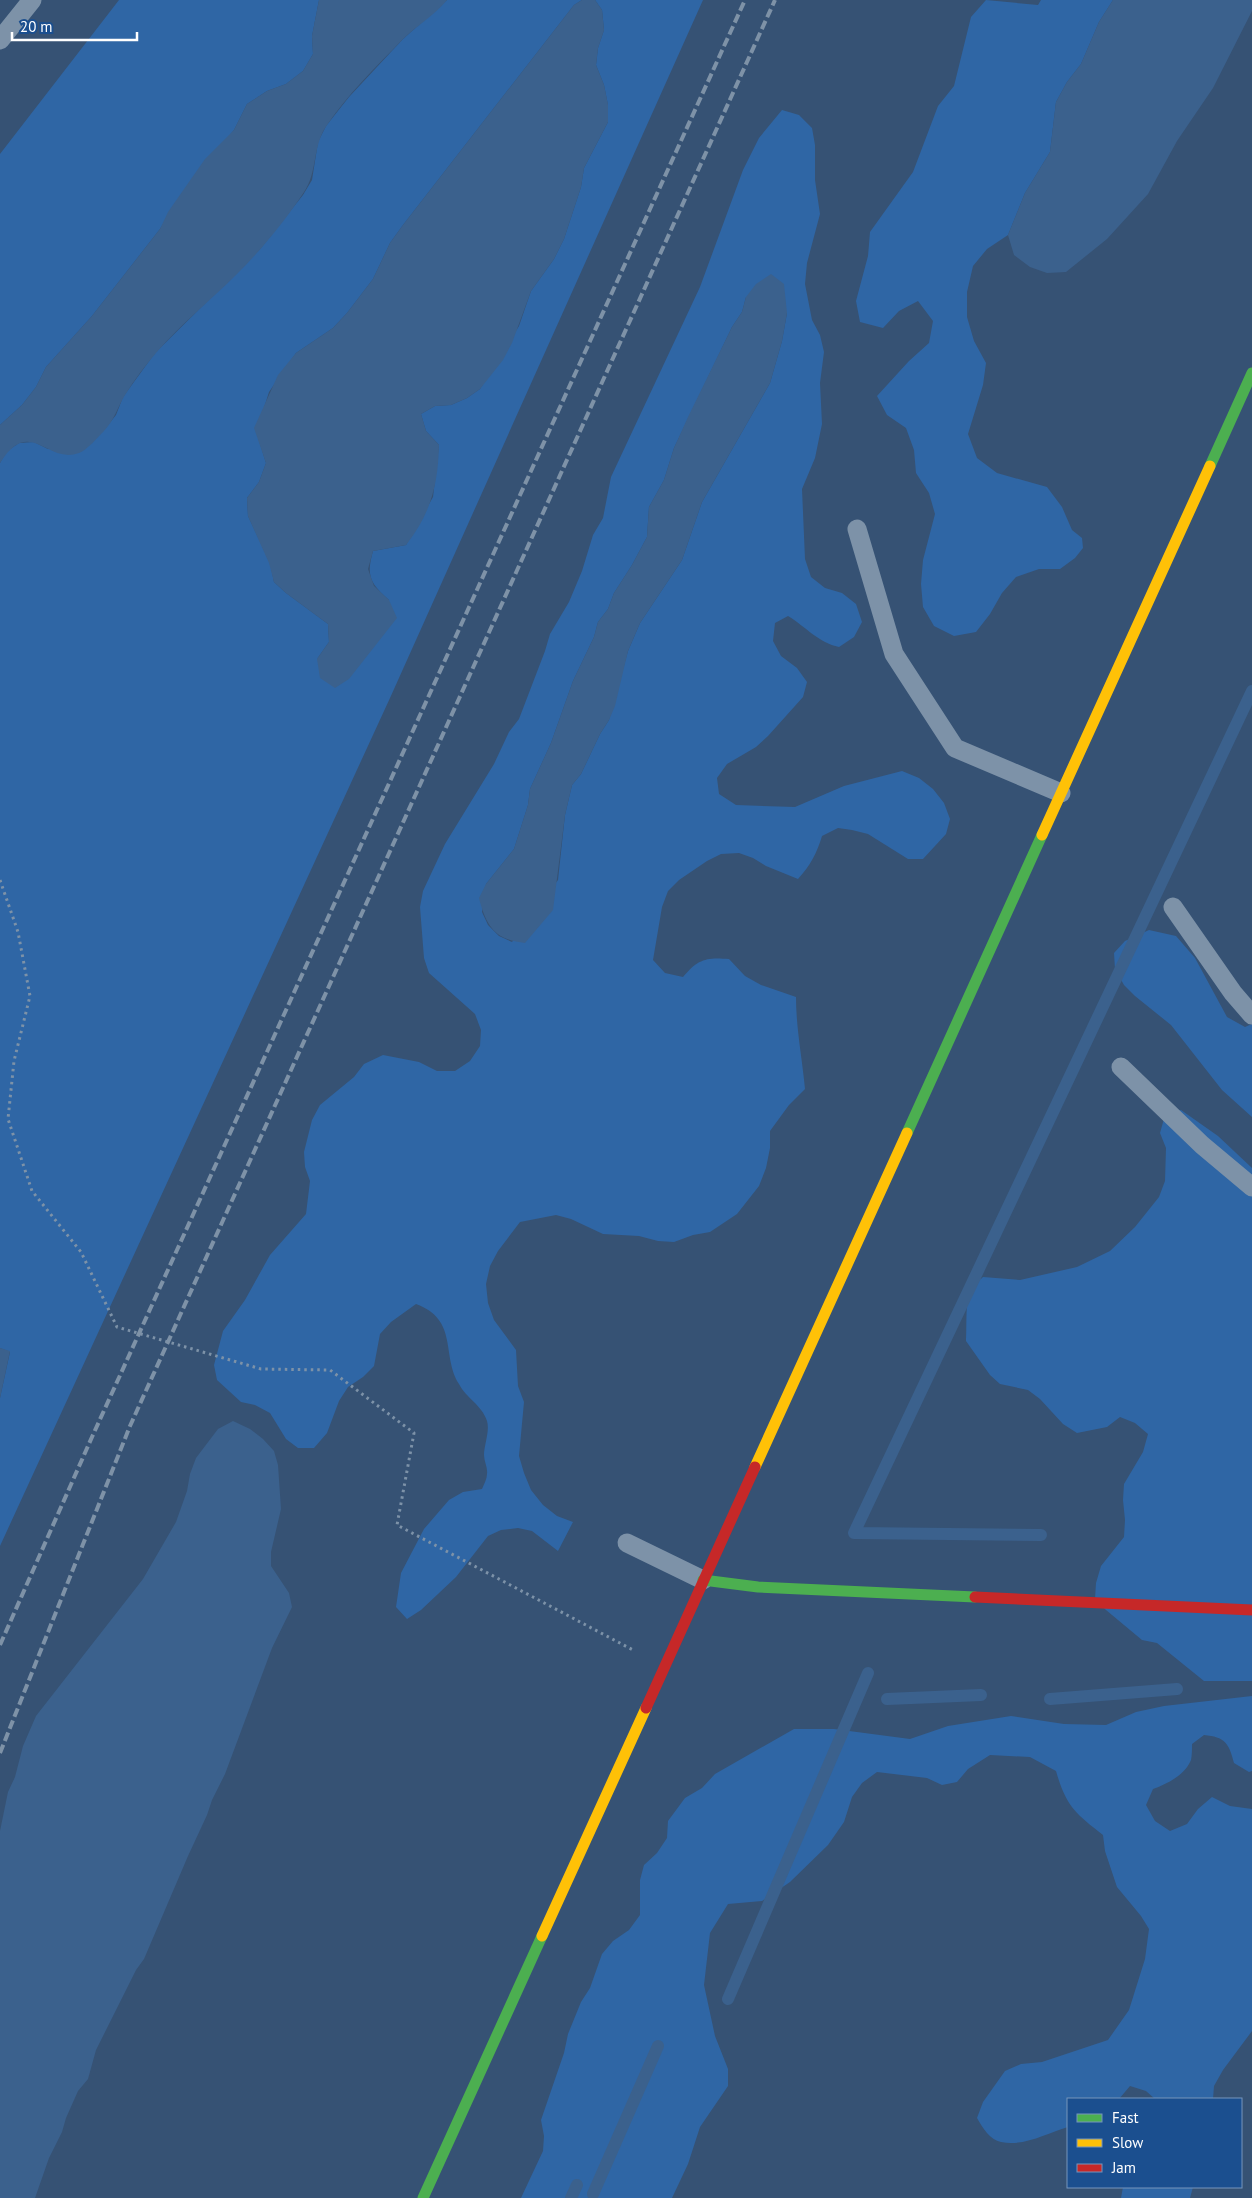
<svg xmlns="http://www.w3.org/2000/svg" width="1252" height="2198" font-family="'PT Sans',sans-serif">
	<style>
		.green { fill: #2f66a5; fill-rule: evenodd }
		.water { fill: #3b618d }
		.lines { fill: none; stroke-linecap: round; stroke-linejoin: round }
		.stream { stroke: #3b618d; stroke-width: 12 }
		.path { stroke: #7d92a8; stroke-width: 3; stroke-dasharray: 2.5 4; stroke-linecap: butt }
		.lane { stroke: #7d92a8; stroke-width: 19 }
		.fast { stroke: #4caf50; stroke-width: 11 }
		.slow { stroke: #ffc107; stroke-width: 11 }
		.jam { stroke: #c62828; stroke-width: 11 }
		.rail { stroke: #7e92a7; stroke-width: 4; stroke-dasharray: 9 4; stroke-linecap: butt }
	</style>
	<rect width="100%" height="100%" fill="#365274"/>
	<g class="green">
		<path d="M119,0H319L312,36L313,54L303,71L286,84L267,91L247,104L234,130L180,196L160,229L92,316L46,367L36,387L22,405L0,425V154Z"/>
		<path d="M447,0H582L574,5L403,225L390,243L373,279L347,313L333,328L296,353L269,392L263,411L255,428L266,463L259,482L247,498L248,516L270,563L274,582L286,593L328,624L329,642L317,659L389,600C370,583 366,576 373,551L406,545L433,497L439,445L426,431L421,414L435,406L451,405L467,398L480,389L519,326L531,291L554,259L564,239L581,187L584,168L608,122V105L604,85L596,65L598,48L604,30L602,10L595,0H703L390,698L0,1546V1398L10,1352L0,1348V463L6,452L19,443L34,442L48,449L92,442L104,430L116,415L123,397L155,353L260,249L303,195L312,180L318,142L326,126L349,97L403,39Z"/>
		<path d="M986,0L1038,5L1041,0H1113L1099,22L1081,64L1067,82L1056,102L1050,152L1025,193L1008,235L987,249L973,266L967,292V317L974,341L986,363L983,385L968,434L977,458L997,473L1047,487L1062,507L1072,530L1082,538L1083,548L1075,558L1060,569H1039L1016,577L1002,593L990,614L976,632L954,636L934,626L923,607L921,584L923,560L935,514L929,493L916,473L914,450L906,428L887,415L877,396L909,361L929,343L933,321L918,301L899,311L883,328L860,322L856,301L868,256L870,232L913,172L938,106L954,86L971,17Z"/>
		<path d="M782,110L799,115L812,128L815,145V180L820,214L807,263L805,284L812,320L820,335L824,352L820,383L822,424L815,458L802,489L805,559L811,577L825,588L842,593L856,604L862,622L854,637L839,647C819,643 806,627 788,616L775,623L773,641L781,656L797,668L807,682L803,697L768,736L756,747L727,764L717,778L719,794L736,805L795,807L844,786L902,771L919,778L933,789L944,803L950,819L946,834L923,859H908L868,834L852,830L838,828L822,836C817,853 810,866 798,879L766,866L753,858L739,853L721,854L707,861L679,880L668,891L662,907L653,960L665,973L683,977C698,959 706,957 729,959L745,976L761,985L796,997C796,1028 802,1057 805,1089L789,1105L770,1131V1148L766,1168L759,1186L737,1214L710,1232L693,1235L674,1242L658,1241L639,1236L603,1234L571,1219L556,1215L520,1222L498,1251L490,1266L486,1284L488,1303L494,1320L516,1350L518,1386L524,1402L519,1456L524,1473L531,1490L543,1505L557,1516L573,1522L558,1551L532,1531L518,1528L501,1530L488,1536L456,1577L421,1610L407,1619L396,1607L401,1573L424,1529L449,1500L463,1492L482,1489C484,1484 487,1479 487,1474C488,1468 484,1461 484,1455C484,1445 490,1431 487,1421C482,1405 466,1398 459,1384C441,1355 459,1320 416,1304L391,1322L380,1334L374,1366L363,1377L348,1387L339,1401L327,1433L314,1448H298L286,1439L270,1413L255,1405L241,1402L217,1380L214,1365L223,1331L245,1300L270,1255L306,1214L310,1181L305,1167L304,1152L312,1120L320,1105L354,1077L364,1064L383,1055L419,1062L437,1071H455L470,1061L480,1046L481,1030L475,1014L429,973L424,958L420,907L423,891L445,844L494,764L509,732L519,719L545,651L550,634L569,602L582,571L593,535L603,518L611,477L700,287L743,170L759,138ZM746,297L787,313L782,341L770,383L702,502L682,560L640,623L628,651L609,720L600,734L581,774L572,785L565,815L558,880L512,942L499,936L488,925L482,912L486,884L514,849L528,805L530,789L551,743L573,681L594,637L598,622L608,609L614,593L632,565L647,537L649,507L664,480L674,448L732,327L742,312Z"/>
		<path d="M1149,930L1176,936L1195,958L1227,1017L1245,1027L1252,1024V1117L1222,1090L1171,1025L1135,996L1124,985L1115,969L1114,953L1125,941Z"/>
		<path d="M1181,1110L1218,1136L1252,1168V1681H1204L1157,1643L1142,1640L1106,1610L1095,1599L1096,1583L1101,1566L1124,1537L1125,1520L1123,1500L1124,1484L1143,1452L1148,1434L1135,1423L1120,1417L1107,1427L1077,1433L1063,1424L1040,1399L1028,1390L1000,1384L990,1375L966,1341C967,1328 965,1298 971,1288C973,1284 979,1281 983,1277L1020,1280L1077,1267L1110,1251L1135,1227L1159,1197L1165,1181L1166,1148L1160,1133L1165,1115Z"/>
		<path d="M1252,1696V1771L1249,1772L1234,1763C1229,1743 1225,1737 1204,1735L1192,1744C1192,1749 1192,1755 1191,1760C1185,1775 1167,1784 1153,1789L1146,1805L1155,1821L1170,1831L1187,1824L1198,1809L1212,1797L1230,1806L1252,1809V2031L1223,2070L1214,2086L1213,2099H1155L1146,2091L1130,2086L1119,2099H1068V2127C1047,2133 1024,2147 1001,2142C990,2140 982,2127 977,2118L983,2102L1005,2071L1021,2064L1042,2062L1108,2040L1129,2010L1145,1959L1149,1929L1141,1916L1117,1887L1105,1851L1103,1835C1075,1813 1066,1806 1056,1771L1030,1757L990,1755L968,1769L957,1782L942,1785L927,1778L877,1772L862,1783L852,1797L844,1822L828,1845L790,1882L762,1901L728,1904L710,1933L704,1985L715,2036L728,2069V2086L700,2127L688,2164L672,2198H521L543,2151L544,2136L541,2120L564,2053L568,2034L581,2002L590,1988L602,1954L613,1941L629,1930L640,1915V1880L644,1865L657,1853L667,1838L668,1821L685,1798L702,1788L715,1774L794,1729H834L910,1739L948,1726L1011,1716L1064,1724L1106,1725L1136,1712L1164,1706Z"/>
		<path d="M1123,2187H1193L1190,2198H1121Z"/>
	</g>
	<g class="water">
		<path d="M319,0H447C434,16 416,26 402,40C376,67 348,94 327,125C312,146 318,172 304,192C285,221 262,249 237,274C211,300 181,324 156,353C145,366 134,380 125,395C117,408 115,419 104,431C98,437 87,450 79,453C47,465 30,415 0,463V425L22,405L36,387L46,367L92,316L160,229L168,212L205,159L234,130L247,104L267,91L286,84L303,71L313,54L312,36Z"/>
		<path d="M582,0H595L602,10L604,30L598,48L596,65L604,85L608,105V122L584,168L581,187L564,239L554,259L531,291L512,343L503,360L480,389L467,398L451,405L435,406L421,414L426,431L439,445C438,485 431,513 406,545L373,551L368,569L374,586L389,600L397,618L349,679L335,688L320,678L317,659L329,642L328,624L286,593L274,582L269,563L248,516L247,498L259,482L266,463L254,428L278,375L296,353L333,328L347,313L373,279L390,243L403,225L574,5Z"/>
		<path d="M1113,0H1252V11L1213,88L1177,141L1148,194L1107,239L1066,272L1047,273L1030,267L1014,255L1008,235L1025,193L1050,152L1056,102L1067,82L1081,64L1099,22Z"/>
		<path d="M771,274L784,284L787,313L782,341L770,383L702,502L682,560L640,623L628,651L615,706L609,720L600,734L581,774L572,785L565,815L553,910L525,943C495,940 486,926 479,898L486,884L514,849L528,805L530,789L551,743L573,681L594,637L598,622L608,609L614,593L632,565L647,537L649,507L664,480L674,448L688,417L732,327L742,312L746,297L756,284Z"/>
		<path d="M0,1348L10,1351L0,1398Z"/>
		<path d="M233,1421L250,1429L263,1439L274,1451L278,1465L281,1509L271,1552V1566L289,1593L292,1607L272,1648L225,1774L212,1800L207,1815L188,1856L144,1959L136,1970L96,2050L88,2079L78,2091L66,2118L62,2132L49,2158L35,2198H0V1831L8,1792L15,1777L23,1746L36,1716L143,1579L176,1522L187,1491L190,1474L196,1458L218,1429Z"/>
	</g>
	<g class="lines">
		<g class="stream">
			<path d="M1041,1535L854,1533L1252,691"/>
			<path d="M887,1699L981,1695"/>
			<path d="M1050,1699L1177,1689"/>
			<path d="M728,1999L868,1673"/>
			<path d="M593,2194L658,2046"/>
			<path d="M571,2198L577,2185"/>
		</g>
		<path class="path" d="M0,880L18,932L30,996L14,1061L8,1119L32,1191L81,1252L117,1327L261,1369L330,1370L414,1433L397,1525L633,1650"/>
		<g class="lane">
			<path d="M0,40L32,0"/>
			<path d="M857,529L894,654L955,748L1061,793"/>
			<path d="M1173,907L1233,993L1252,1015"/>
			<path d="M1121,1067L1202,1145L1252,1187"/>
			<path d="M627,1543L703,1580"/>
		</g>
		<g class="fast">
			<path d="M1210,466L1252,373"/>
			<path d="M907,1133L1042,835"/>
			<path d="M703,1580L758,1587L975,1597"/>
			<path d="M423,2198L542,1936"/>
		</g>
		<g class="slow">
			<path d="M1042,835L1210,466"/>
			<path d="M755,1467L907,1133"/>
			<path d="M542,1936L646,1708"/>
		</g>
		<g class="jam">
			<path d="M975,1597L1252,1610"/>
			<path d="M646,1708L755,1467"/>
		</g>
		<g class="rail">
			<path d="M0,1645L92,1437L745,0"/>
			<path d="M0,1753L130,1426L775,0"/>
		</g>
	</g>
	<rect x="1067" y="2098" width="175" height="90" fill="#1b4f8f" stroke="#7695bc"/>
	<rect x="1077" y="2114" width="25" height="8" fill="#4caf50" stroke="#7695bc"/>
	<text x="1112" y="2123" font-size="15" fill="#ffffff">Fast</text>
	<rect x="1077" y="2139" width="25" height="8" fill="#ffc107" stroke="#7695bc"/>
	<text x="1112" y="2148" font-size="15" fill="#ffffff">Slow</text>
	<rect x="1077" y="2164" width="25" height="8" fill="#c62828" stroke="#7695bc"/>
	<text x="1112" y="2173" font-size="15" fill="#ffffff">Jam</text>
	<path d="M12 32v8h125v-8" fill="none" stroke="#ffffff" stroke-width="2.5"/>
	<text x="20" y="32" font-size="15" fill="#ffffff" stroke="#1b4f8f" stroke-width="4" paint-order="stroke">20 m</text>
</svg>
